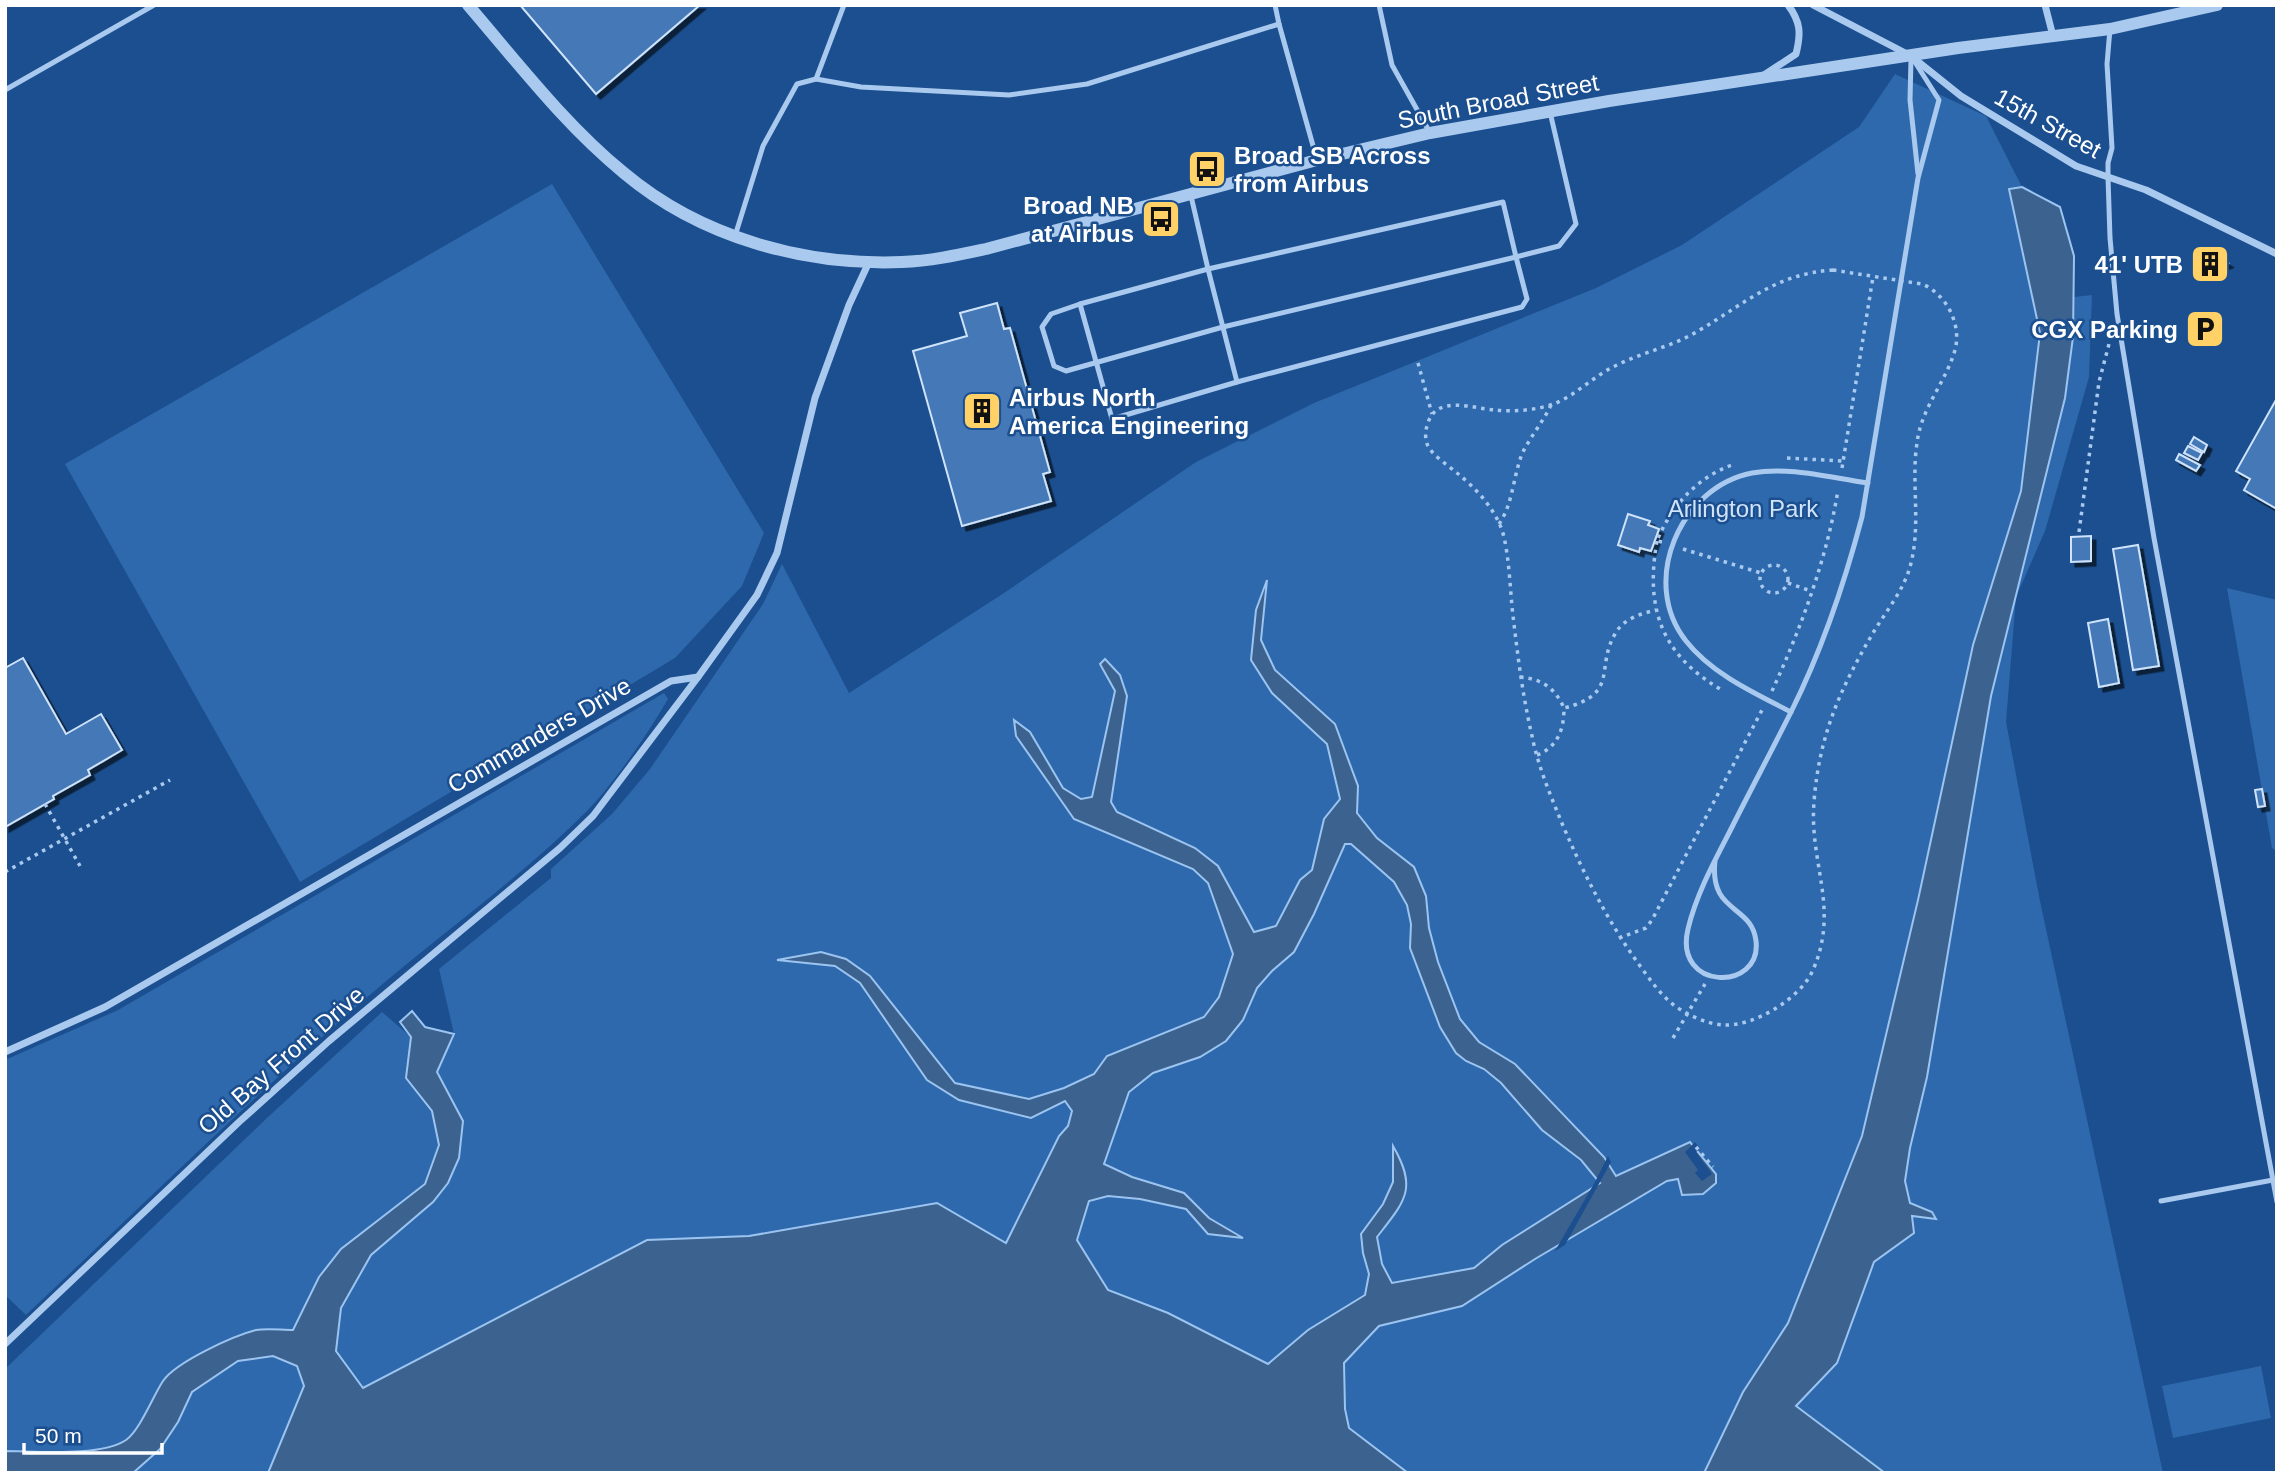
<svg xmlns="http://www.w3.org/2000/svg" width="2282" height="1478" font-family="Helvetica,sans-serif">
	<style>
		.green { fill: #2e69ad }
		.water { fill: #3c6290; stroke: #9cc4f0; stroke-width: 2; fill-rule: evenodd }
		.pier { fill: #1b4f8f }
		.building { fill: #4478b7; stroke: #cfe3fa; stroke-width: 2; filter: url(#shadow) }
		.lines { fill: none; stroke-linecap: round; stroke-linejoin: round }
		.path { stroke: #a9c9ee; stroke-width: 3.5; stroke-dasharray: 3.5 5; stroke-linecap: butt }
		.service { stroke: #a9c9ee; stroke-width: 5 }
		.minor { stroke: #a9c9ee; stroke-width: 7 }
		.tertiary { stroke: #a9c9ee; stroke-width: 12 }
		.labels { text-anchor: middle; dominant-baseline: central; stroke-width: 5; stroke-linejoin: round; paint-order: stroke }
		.street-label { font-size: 24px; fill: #fff; stroke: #1b4f8f }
		.poi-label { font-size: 24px; font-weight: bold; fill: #fff; stroke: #1b4f8f; text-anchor: end }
		.park-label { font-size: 24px; fill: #cfe3fa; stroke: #1b4f8f }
	</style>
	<defs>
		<filter id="shadow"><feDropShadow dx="4.5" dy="4.5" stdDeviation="0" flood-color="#0009"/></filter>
	</defs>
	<rect width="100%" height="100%" fill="#1b4f8f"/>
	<g class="green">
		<path d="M1895,74L1986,116L2022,187L2010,190L2040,333L2021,491L1973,645L1918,900L1862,1136L1788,1323L1743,1392L1704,1473H1241L1345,1409L1344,1363L1380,1326L1462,1306L1535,1259L1667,1181L1678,1179L1703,1194L1716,1183C1716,1163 1693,1155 1678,1147L1616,1176L1604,1157L1516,1064L1479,1042L1460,1019L1438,962L1429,928L1426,896L1414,867L1377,838L1356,812L1358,786L1335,725L1275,670L1261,640L1266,584L1256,610L1251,660L1272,693L1327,744L1340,799L1324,819L1312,870L1300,880L1276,926L1254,933L1195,848L1117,812L1111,802L1127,696L1101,664L1115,691L1092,797L1081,799L1063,788L1030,732L1014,721L1016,736L1074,819L1193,869L1208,883L1233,954L1219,997L1204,1017L1107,1056L1094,1074L1064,1088L1029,1099L955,1083L910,1026L846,959L780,960L835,966L860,983L926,1080L959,1100L1065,1101L1072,1111L1068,1126L1059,1136L1006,1243L388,1473L336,1351L341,1308L371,1255L433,1202L463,1121L437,1072L454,1034L439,969L551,878V869L612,814L650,769L763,604L782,564L849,693L1004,593L1196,462L1314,403L1596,288L1682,245L1859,127Z"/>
		<path d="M552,184L764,533L742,586L675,658L300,882L65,464Z"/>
		<path d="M2092,295L2089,377L2045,531L2016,597L2006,722L2040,901L2163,1473H1768L1796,1406L1837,1363L1874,1261L1912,1216L1922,1217L1932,1212L1910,1203L1905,1181L1910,1148L1927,1077L1991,696V653L2043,488L2065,398L2074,297Z"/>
		<path d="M2227,588L2277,600V852L2272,848Z"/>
		<path d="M664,693L668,699C647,735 615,782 587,811C513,885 426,944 348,1014C238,1111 133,1214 26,1315L5,1295V1060L118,1010Z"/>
		<path d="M1345,844H1351L1394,883L1407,905L1411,924L1410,948L1466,1061C1503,1077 1513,1103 1541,1129C1562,1148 1584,1160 1600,1184L1502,1245L1474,1268L1392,1283L1382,1264L1377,1237L1398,1209L1403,1164L1393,1148V1182L1383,1204L1369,1223L1363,1253L1369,1275L1365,1295L1308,1330L1268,1364L901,1473L1077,1240L1089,1201L1108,1196L1140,1199L1186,1209L1208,1234L1241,1238L1209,1218L1184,1193L1132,1177L1104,1164L1129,1092L1153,1073L1200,1057L1243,1020L1257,988L1314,914Z"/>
		<path d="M382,1012L411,1037L406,1078L432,1111L439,1145L425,1184L341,1249L319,1277L293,1330C281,1330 267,1328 256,1330C233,1336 176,1362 163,1381C153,1396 140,1430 126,1440C100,1458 37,1451 5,1451V1369L267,1118Z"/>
		<path d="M273,1356L297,1366L304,1386L358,1473H133L160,1449L178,1422L191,1392L238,1361Z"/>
		<path d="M2261,1366L2271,1418L2173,1438L2162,1386Z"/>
	</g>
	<g class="water">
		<path d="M2022,187L2060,207L2074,256L2073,337L2065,398L1991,696L1927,1077L1910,1148L1905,1181L1910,1203L1932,1212L1936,1219L1912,1216L1914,1233L1874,1262L1837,1363L1796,1406L1885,1473H1704L1743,1392L1788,1323L1862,1136L1918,900L1973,645L2021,491L2040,333L2009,189Z"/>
		<path d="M1267,580L1261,640L1275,670L1335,724L1358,786L1357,813L1377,838L1414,867L1426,896L1429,928L1438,962L1460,1019L1479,1042L1515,1064L1604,1157L1616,1176L1690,1142L1716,1174V1183L1703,1194L1682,1195L1678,1179L1667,1181L1535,1259L1462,1306L1379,1326L1344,1363L1345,1409L1349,1428L1408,1473H268L304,1386L297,1366L273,1356L238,1361L192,1392L178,1422L160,1449L133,1473H5V1451C36,1451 101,1457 126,1440C140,1430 153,1396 163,1381C176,1362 233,1336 256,1330C267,1328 281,1330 293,1330L319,1277L341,1249L425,1184L439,1145L432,1111L406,1078L411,1037L400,1022L412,1011L425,1027L454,1034L437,1072L463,1121L459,1158L448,1183L433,1202L371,1255L341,1308L336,1351L363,1388L647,1240L749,1236L937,1203L1006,1243L1059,1136L1068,1126L1072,1111L1065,1101L1031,1118L959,1100L927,1080L860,983L835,966L777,960L821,952L846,959L870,976L955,1083L1029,1099L1064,1088L1094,1074L1107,1056L1204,1017L1219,997L1233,954L1208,883L1193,869L1074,819L1016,736L1014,720L1030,732L1063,788L1081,799L1092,797L1115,691L1100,664L1105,659L1120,675L1127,696L1111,802L1117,812L1195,848L1218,866L1254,932L1276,926L1300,880L1312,870L1324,819L1340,799L1327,744L1272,693L1251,660L1256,610ZM1345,844H1351L1394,882L1407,905L1411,924L1410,948L1440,1027L1456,1053L1466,1061L1484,1069L1501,1083L1542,1130L1581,1160L1600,1183L1502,1245L1474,1268L1392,1283L1382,1264L1377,1237C1405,1201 1418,1189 1393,1146V1182L1383,1204L1361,1234L1363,1253L1369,1274L1365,1295L1308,1330L1268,1364L1168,1313L1108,1290L1077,1240L1089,1201L1108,1196L1140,1199L1186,1209L1208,1234L1243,1238L1209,1218L1184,1193L1132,1177L1104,1164L1129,1092L1153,1073L1200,1057L1226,1041L1243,1020L1257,988L1272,971L1294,952L1314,914Z"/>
	</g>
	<g class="pier">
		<path d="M1695,1142L1700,1149L1696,1152L1712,1174L1702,1181L1695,1173L1698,1170L1685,1152Z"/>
		<path d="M1608,1156L1611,1162L1565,1245L1555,1251L1595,1182Z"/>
	</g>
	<g class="building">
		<path d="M520,5H700L596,94Z"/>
		<path d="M2203,257H2218L2228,263L2212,269L2194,268L2193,258Z"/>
		<path d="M997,303L1004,329L1010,328L1050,472L1043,474L1051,501L962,526L913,351L967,336L960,313Z"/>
		<path d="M2277,398V509L2244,490L2250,479L2236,471Z"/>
		<path d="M2194,437L2207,445L2204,452L2190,444Z"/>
		<path d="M2188,446L2202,453L2198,460L2184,453Z"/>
		<path d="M2179,454L2200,465L2196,471L2176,460Z"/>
		<path d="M1628,514L1650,521L1648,525L1659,529L1651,551L1640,548L1639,552L1618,545Z"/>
		<path d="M2091,536V561L2071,562V537Z"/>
		<path d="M2138,545L2159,666L2133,670L2113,549Z"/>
		<path d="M2108,619L2119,683L2099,687L2088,623Z"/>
		<path d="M23,658L66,734L101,714L122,750L88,770L90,775L53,796L54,799L5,827V668Z"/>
		<path d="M2262,789L2265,806L2258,807L2255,790Z"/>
	</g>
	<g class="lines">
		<g class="path">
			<path d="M1833,270L1922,284C1946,294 1962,324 1955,350C1946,382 1921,408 1917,443C1911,482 1921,523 1911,563C1905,589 1886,611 1873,633C1840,689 1819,736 1814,802C1809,864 1840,908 1813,970C1801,998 1754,1027 1723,1025C1706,1024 1682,1013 1669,1001C1659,992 1651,981 1643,970C1609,924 1584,875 1561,821C1550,794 1538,766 1532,736C1522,693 1517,650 1512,607C1510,584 1509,560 1504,537C1498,512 1477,489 1457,473C1448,465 1434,457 1428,446C1425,440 1425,432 1427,426C1435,393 1473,409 1496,410C1514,412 1539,410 1556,403C1577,394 1594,376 1615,366C1642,352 1672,347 1698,331C1746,303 1775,274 1833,270Z"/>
			<path d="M1418,363L1432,414"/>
			<path d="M1787,458L1842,461"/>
			<path d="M1842,468L1873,277"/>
			<path d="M1499,524C1513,504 1513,477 1522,454C1530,437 1543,422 1551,405"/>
			<path d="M2079,532L2099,382L2109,344"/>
			<path d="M1657,541C1645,608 1661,655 1722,690"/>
			<path d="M1662,542L1657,541C1671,506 1698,476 1735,464"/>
			<path d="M1683,549L1761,573"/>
			<circle cx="1774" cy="579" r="14"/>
			<path d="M1788,583L1811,591"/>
			<path d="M1520,677C1542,679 1555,688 1564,708"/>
			<path d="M1772,691C1801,628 1827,558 1838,490"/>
			<path d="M1537,755C1558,747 1564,729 1564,708C1620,694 1595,668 1615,634C1623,619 1640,614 1656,610"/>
			<path d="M45,804L80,866"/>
			<path d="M5,872L170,780"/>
			<path d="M1619,938L1646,928L1652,920L1762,710"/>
			<path d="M1673,1038L1705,984"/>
			<path d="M1696,1147L1713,1167"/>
		</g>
		<g class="service">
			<path d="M1275,5L1279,24L1317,160"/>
			<path d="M1379,5L1392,65L1429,131"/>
			<path d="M2110,29L2107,64L2112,148L2108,163V177L2110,238L2117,314L2154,538L2277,1202"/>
			<path d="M1911,59L1910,100L1918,174"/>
			<path d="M816,79L844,5"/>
			<path d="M5,90L154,5"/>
			<path d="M1191,196L1208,269L1080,304L1112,419L1237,382L1208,269L1503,202L1516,257L1559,246L1576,224L1550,112"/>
			<path d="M735,236L763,146L797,84L816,79L861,87L1009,95L1087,84L1279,24"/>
			<path d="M1080,304L1051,314L1042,327L1054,366L1066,371L1223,327L1516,257L1527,299L1522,307L1237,382"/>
			<path d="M1791,712C1754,693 1712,674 1686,641C1639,582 1680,487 1752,473C1789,466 1831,478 1868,483"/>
			<path d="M1715,861C1709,914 1752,904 1756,941C1762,992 1673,991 1688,929C1696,895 1714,862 1730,831C1750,791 1771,752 1791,712C1822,650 1844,585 1862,517L1918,178L1939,100L1913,59"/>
			<path d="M2161,1201L2273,1180"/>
		</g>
		<g class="minor">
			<path d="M1813,5L1911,56L1961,96L2076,166L2146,190L2277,254"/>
			<path d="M2045,5L2053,36"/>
			<path d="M1764,75L1796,54C1801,34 1801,22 1788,5"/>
			<path d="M5,1052L105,1007L671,681L698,677L757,595L777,553L815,398L849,305L869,262"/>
			<path d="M5,1344L239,1122L329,1041L560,848L593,816L698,677"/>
		</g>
		<path class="tertiary" d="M468,5C518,63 565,125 624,173C700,237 804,266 902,262C931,261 958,255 986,249L1317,160L1430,133L1609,101L1958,48L2110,29L2217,5"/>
	</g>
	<defs>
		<g id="bus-square" transform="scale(2.0125)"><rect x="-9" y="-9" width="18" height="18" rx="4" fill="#ffd166" stroke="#1b4f8f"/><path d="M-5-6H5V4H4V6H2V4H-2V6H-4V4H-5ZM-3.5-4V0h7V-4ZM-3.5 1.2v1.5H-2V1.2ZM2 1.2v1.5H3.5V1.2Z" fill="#111"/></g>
		<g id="building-square" transform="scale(2.0125)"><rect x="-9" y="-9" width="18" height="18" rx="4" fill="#ffd166" stroke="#1b4f8f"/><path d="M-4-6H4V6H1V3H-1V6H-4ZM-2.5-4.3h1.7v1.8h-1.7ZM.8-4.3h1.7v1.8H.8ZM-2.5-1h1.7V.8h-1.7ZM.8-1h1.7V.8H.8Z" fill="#111"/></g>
		<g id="parking-square" transform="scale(2.0125)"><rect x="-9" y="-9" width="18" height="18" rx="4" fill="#ffd166" stroke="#1b4f8f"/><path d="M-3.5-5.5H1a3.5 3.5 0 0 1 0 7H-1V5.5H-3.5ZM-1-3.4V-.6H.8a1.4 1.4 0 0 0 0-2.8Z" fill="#111"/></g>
	</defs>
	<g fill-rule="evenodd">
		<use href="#bus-square" x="1207" y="169"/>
		<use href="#bus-square" x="1161" y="219"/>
		<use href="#building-square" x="2210" y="264"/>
		<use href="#parking-square" x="2205" y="329"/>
		<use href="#building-square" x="982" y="411"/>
	</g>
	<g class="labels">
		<g class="street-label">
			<text transform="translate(1498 101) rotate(-11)">South Broad Street</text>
			<text transform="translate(2048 123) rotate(29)">15th Street</text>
			<text transform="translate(539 735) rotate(-30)">Commanders Drive</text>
			<text transform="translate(281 1060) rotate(-41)">Old Bay Front Drive</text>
		</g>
		<g class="poi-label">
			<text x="1234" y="155" text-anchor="start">Broad SB Across<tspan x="1234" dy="28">from Airbus</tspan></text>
			<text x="1134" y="205">Broad NB<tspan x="1134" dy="28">at Airbus</tspan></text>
			<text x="2183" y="264">41' UTB</text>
			<text x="2178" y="329">CGX Parking</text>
			<text x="1009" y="397" text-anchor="start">Airbus North<tspan x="1009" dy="28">America Engineering</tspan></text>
		</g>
		<g class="park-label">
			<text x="1743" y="508">Arlington Park</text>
		</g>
	</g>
	<rect width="2282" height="1478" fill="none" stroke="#ffffff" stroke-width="14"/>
	<path d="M24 1443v10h138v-10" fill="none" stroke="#ffffff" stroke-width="3.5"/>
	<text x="35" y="1443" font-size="21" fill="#ffffff" stroke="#1b4f8f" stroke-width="5" paint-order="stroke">50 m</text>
</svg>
